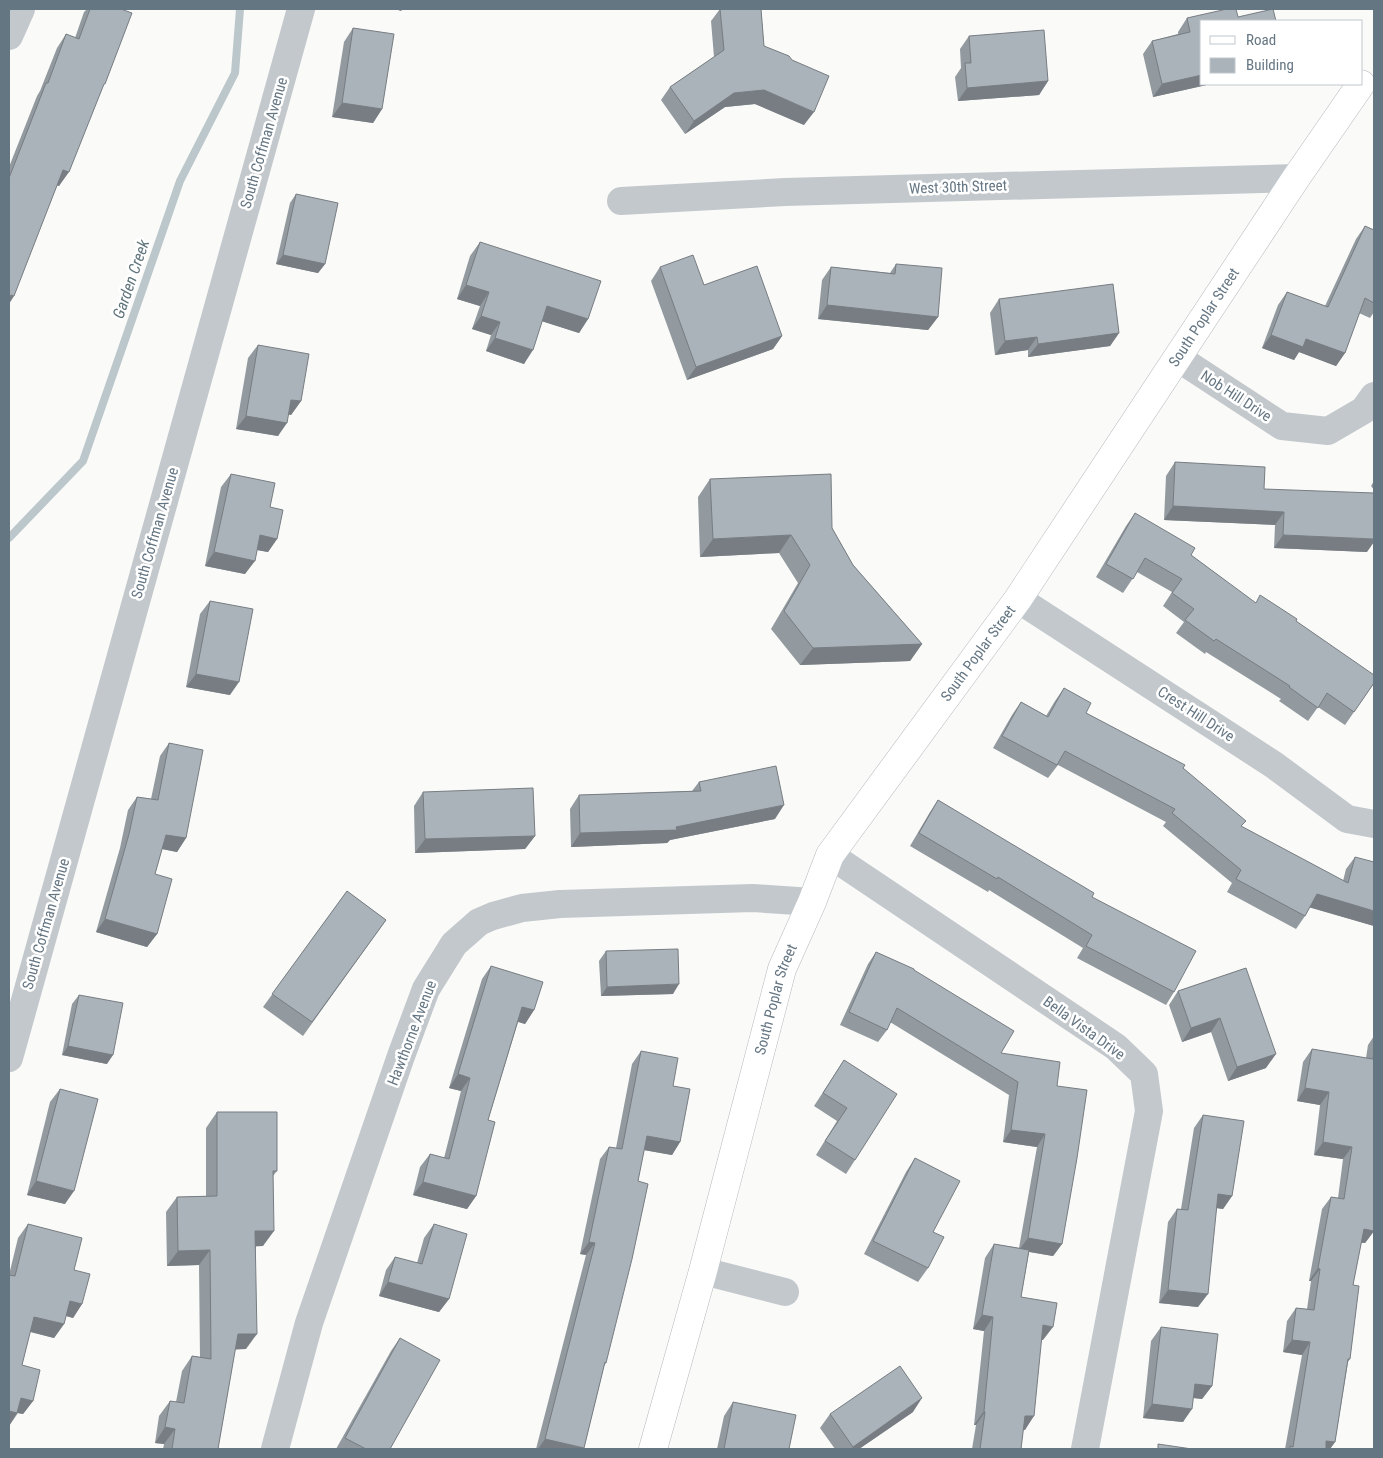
<svg xmlns="http://www.w3.org/2000/svg" width="1383" height="1458" font-family="'Roboto Condensed',sans-serif">
	<style>
		.lines { fill: none; stroke-linecap: round; stroke-linejoin: round }
		.stream { stroke: #bbc7cb; stroke-width: 8 }
		.major-casing { stroke: #b5babe; stroke-width: 29 }
		.minor { stroke: #c3c8cc; stroke-width: 28 }
		.major { stroke: #fff; stroke-width: 28 }
		.wall { fill: #929a9f }
		.shaded-wall { fill: #777d82 }
		.building { fill: #aab3b9; stroke: #777d82 }
		.labels { text-anchor: middle; dominant-baseline: central; stroke-width: 5; stroke-linejoin: round; paint-order: stroke }
		.street-label { font-size: 15px; fill: #657683; stroke: #fff }
		.water-label { font-size: 16px; font-style: italic; fill: #60757c; stroke: #fff }
	</style>
	<rect width="100%" height="100%" fill="#fafaf8"/>
	<g class="lines">
		<path class="stream" d="M9,538L83,461L180,181L235,73L240,9"/>
		<g class="major-casing">
			<g id="major">
				<path id="s1" d="M653,1449L703,1271L782,969L812,902L830,855L1018,599L1296,178L1361,84"/>
			</g>
		</g>
		<g class="minor">
			<path d="M9,36L21,9"/>
			<path d="M621,201L785,192L1296,178"/>
			<path d="M1178,358L1282,426L1328,431L1364,410L1374,396"/>
			<path d="M1018,599L1274,765L1347,819L1374,824"/>
			<path d="M830,855L1116,1047L1144,1074L1149,1111L1085,1449"/>
			<path d="M9,1058L301,9"/>
			<path d="M703,1271L785,1292"/>
			<path d="M275,1449L309,1323L401,1056L426,989L454,944L479,922L493,916L522,908L560,904L753,898L812,902"/>
		</g>
		<use href="#major" class="major"/>
	</g>
	<g class="wall">
		<path d="M87,9H121L101,91L59,186L57,185L9,304V167L37,96L40,91L57,48L66,34L75,38L84,12Z"/>
		<path d="M720,9H761L764,46L804,125L755,104L725,107L685,134L661,100L670,87L714,57L711,21Z"/>
		<path d="M1238,17L1202,84H1211L1153,97L1143,54L1152,41L1178,34V32L1187,18Z"/>
		<path d="M353,28L382,109L373,123L332,117L344,42Z"/>
		<path d="M969,36L1048,81L1039,95L958,101L955,77L961,68L960,49Z"/>
		<path d="M296,194L325,264L318,273L276,264L290,203Z"/>
		<path d="M1365,226L1374,230V312L1370,318L1359,313L1345,353L1336,366L1299,352L1294,360L1262,348L1278,305L1287,292L1325,306L1356,239Z"/>
		<path d="M480,242L588,319L579,333L542,321L524,364L486,351L491,335L472,329L480,306L457,299L470,256Z"/>
		<path d="M896,264L938,317L928,330L818,319L822,280L831,267L890,273Z"/>
		<path d="M660,267L704,285L782,336L773,349L687,380L651,281Z"/>
		<path d="M999,299L1119,333L1110,346L1028,357V350L995,355L990,313Z"/>
		<path d="M258,345L301,401L291,415L289,414L278,436L236,429L248,358Z"/>
		<path d="M1175,462L1264,489L1367,552L1274,548L1275,525L1164,520L1166,476Z"/>
		<path d="M231,474L270,507L277,539L268,552L257,550L245,574L205,566L221,487Z"/>
		<path d="M710,479L832,528L853,565L922,644L910,661L800,665L771,629L798,583L779,553L700,557L698,497Z"/>
		<path d="M1374,481V490L1371,486Z"/>
		<path d="M1135,513L1255,603L1296,621L1374,683L1345,725L1318,707L1308,721L1279,701L1281,699L1206,652L1205,654L1176,633L1184,622L1163,606L1172,592L1137,572L1123,593L1096,577L1126,526Z"/>
		<path d="M210,601L230,695L186,687L200,614Z"/>
		<path d="M1064,688L1086,713L1183,768L1242,827L1343,881L1346,869L1355,857L1374,926L1310,907L1305,916L1296,929L1227,892L1232,883L1163,826L1166,822L1058,765L1048,778L993,748L1012,715L1021,702L1046,716L1055,701Z"/>
		<path d="M169,743L186,838L177,852L162,849L155,874L157,934L147,947L96,932L120,848L128,810L137,797L151,799L160,756Z"/>
		<path d="M699,782L775,819L670,840L667,843L571,847L570,809L579,795L692,791Z"/>
		<path d="M423,792L535,836L525,849L415,853L414,806Z"/>
		<path d="M938,800L1092,897L1174,992L1166,1005L1077,958L1083,948L989,890L988,892L910,846L930,812Z"/>
		<path d="M347,891L386,920L303,1036L263,1007Z"/>
		<path d="M606,951L673,994L601,996L599,961Z"/>
		<path d="M876,952L914,970L1001,1053L1057,1086L1062,1244L1053,1256L1029,1252L1021,1297L1043,1340H1041L1025,1430H1023L1021,1449H972L976,1425H974L984,1331L973,1329L985,1258L994,1244L1019,1248L1037,1147L1003,1142L1009,1095L890,1022L887,1030L878,1042L840,1025L868,964Z"/>
		<path d="M491,966L534,1010L525,1024L518,1022L488,1120L476,1196L467,1209L413,1195L420,1167L430,1154L444,1158L461,1091L449,1088L482,979Z"/>
		<path d="M1246,968L1266,1068L1228,1081L1211,1032L1182,1042L1169,1005L1178,991Z"/>
		<path d="M79,995L107,1064L62,1055L72,1004Z"/>
		<path d="M1374,1035V1231L1365,1243H1361L1353,1285L1350,1359L1348,1362L1335,1442L1330,1449H1285L1302,1355L1283,1352L1287,1321L1296,1308L1307,1309L1311,1281H1309L1322,1209L1331,1197L1338,1198L1343,1159L1314,1155L1320,1105L1297,1101L1303,1062L1312,1049L1366,1058L1368,1045L1374,1036Z"/>
		<path d="M641,1051L673,1086L680,1142L672,1155L644,1150L638,1181L606,1363L604,1366L584,1448L583,1449H536L586,1255L580,1254L600,1159L609,1147L616,1148L632,1064Z"/>
		<path d="M844,1060L855,1160L846,1174L816,1155L837,1121L814,1106Z"/>
		<path d="M60,1089L65,1204L27,1195L50,1102Z"/>
		<path d="M217,1112L277,1171L273,1176L263,1246H256L246,1349H235L218,1449H163L164,1444L155,1443L159,1416L170,1401L176,1402L182,1371L192,1356L200,1357L199,1265L167,1266L166,1212L177,1197L206,1196V1128Z"/>
		<path d="M1203,1115L1232,1196L1223,1209L1217,1208L1198,1307L1159,1303L1168,1222L1177,1209H1181L1194,1128Z"/>
		<path d="M915,1158L933,1232L928,1268L918,1282L864,1254L906,1172Z"/>
		<path d="M28,1224L74,1270L82,1304L73,1318L66,1316L64,1324L54,1338L30,1332L22,1365L33,1401L23,1414L18,1413L9,1426V1275L18,1238Z"/>
		<path d="M434,1224L449,1299L439,1312L379,1296L386,1270L395,1257L417,1263L424,1238Z"/>
		<path d="M1161,1327L1212,1386L1202,1399L1193,1398L1183,1422L1143,1418L1151,1341Z"/>
		<path d="M400,1338L390,1449H336L391,1351Z"/>
		<path d="M733,1402L789,1449H717L724,1416Z"/>
		<path d="M913,1412L859,1449H835L820,1428L830,1414Z"/>
	</g>
	<g class="shaded-wall">
		<path d="M395,9H403L401,11Z"/>
		<path d="M1202,75V84H1211L1153,97L1162,84Z"/>
		<path d="M1048,81L1039,95L958,101L967,88Z"/>
		<path d="M764,90L814,112L804,125L755,104L725,107L685,134L694,121L734,93Z"/>
		<path d="M342,103L382,109L373,123L332,117Z"/>
		<path d="M63,170L69,172L59,186L53,184Z"/>
		<path d="M283,255L325,264L318,273L276,264Z"/>
		<path d="M466,285L489,292L480,306L457,299Z"/>
		<path d="M11,295L14,296L9,304V298Z"/>
		<path d="M827,305L938,317L928,330L818,319Z"/>
		<path d="M547,306L588,319L579,333L538,320Z"/>
		<path d="M481,316L500,322L491,335L472,329Z"/>
		<path d="M1119,333L1110,346L1028,357L1038,344Z"/>
		<path d="M1271,335L1306,339L1345,353L1336,366L1299,352L1294,360L1262,348Z"/>
		<path d="M782,336L773,349L687,380L696,367Z"/>
		<path d="M1037,337L1028,350L995,355L1005,341Z"/>
		<path d="M495,338L533,350L524,364L486,351Z"/>
		<path d="M291,400L301,401L291,415L282,413Z"/>
		<path d="M246,416L287,423L278,436L236,429Z"/>
		<path d="M1173,506L1284,512L1275,525L1164,520Z"/>
		<path d="M260,535L277,539L268,552L251,549Z"/>
		<path d="M791,535L779,553L700,557L713,539Z"/>
		<path d="M1283,535L1374,539V542L1367,552L1274,548Z"/>
		<path d="M214,552L255,561L245,574L205,566Z"/>
		<path d="M922,644L910,661L800,665L813,648Z"/>
		<path d="M196,674L239,682L230,695L186,687Z"/>
		<path d="M784,805L775,819L670,840L667,843L571,847L580,833L676,827Z"/>
		<path d="M166,835L186,838L177,852L157,848Z"/>
		<path d="M535,836L525,849L415,853L425,839Z"/>
		<path d="M1317,894L1374,911V926L1308,907Z"/>
		<path d="M105,919L157,934L147,947L96,932Z"/>
		<path d="M679,984L673,994L601,996L607,987Z"/>
		<path d="M522,1007L534,1010L525,1024L513,1020Z"/>
		<path d="M1220,1018L1211,1032L1182,1042L1191,1028Z"/>
		<path d="M68,1046L113,1055L107,1064L62,1055Z"/>
		<path d="M1276,1054L1266,1068L1228,1081L1237,1067Z"/>
		<path d="M458,1074L470,1078L461,1091L449,1088Z"/>
		<path d="M1305,1088L1329,1092L1320,1105L1297,1101Z"/>
		<path d="M1011,1130L1045,1134L1037,1147L1003,1142Z"/>
		<path d="M647,1136L680,1142L672,1155L638,1149Z"/>
		<path d="M1323,1142L1352,1147L1343,1159L1314,1155Z"/>
		<path d="M36,1181L74,1191L65,1204L27,1195Z"/>
		<path d="M423,1182L476,1196L467,1209L413,1195Z"/>
		<path d="M1218,1194L1232,1196L1223,1209L1209,1207Z"/>
		<path d="M1364,1229L1374,1231L1365,1243L1355,1241Z"/>
		<path d="M255,1231H274L263,1246L244,1247Z"/>
		<path d="M1028,1238L1062,1244L1053,1256L1019,1250Z"/>
		<path d="M589,1242L595,1243L586,1255L580,1254Z"/>
		<path d="M210,1250L199,1265L167,1266L178,1251Z"/>
		<path d="M1318,1268L1320,1269L1311,1281H1309Z"/>
		<path d="M388,1282L449,1299L439,1312L379,1296Z"/>
		<path d="M1168,1290L1208,1294L1198,1307L1159,1303Z"/>
		<path d="M70,1301L82,1304L73,1318L60,1314Z"/>
		<path d="M982,1315L993,1317L984,1331L973,1329Z"/>
		<path d="M34,1317L64,1324L54,1338L24,1330Z"/>
		<path d="M1043,1325L1053,1327L1043,1340L1033,1339Z"/>
		<path d="M238,1334H257L246,1349L227,1350Z"/>
		<path d="M1292,1340L1310,1342L1302,1355L1283,1352Z"/>
		<path d="M1195,1384L1212,1386L1202,1399L1186,1397Z"/>
		<path d="M21,1398L33,1401L23,1414L12,1412Z"/>
		<path d="M922,1398L913,1412L859,1449H851L853,1447Z"/>
		<path d="M1152,1404L1192,1409L1183,1422L1143,1418Z"/>
		<path d="M9,1411L17,1413L9,1426Z"/>
		<path d="M984,1411L985,1412L976,1425H974Z"/>
		<path d="M1025,1416H1034L1025,1430L1016,1429Z"/>
		<path d="M165,1427L175,1429L164,1444L155,1443Z"/>
		<path d="M545,1439L584,1448L583,1449H538Z"/>
		<path d="M1326,1441L1335,1442L1330,1449H1321Z"/>
	</g>
	<g class="building">
		<path d="M90,9H121L132,13L105,84H104L69,172L63,170L14,296L11,295L9,299V178L46,83H48L66,34L79,39Z"/>
		<path d="M720,9H761L764,46L789,56L792,60L829,76L814,112L764,90L734,93L694,121L670,87L724,50Z"/>
		<path d="M1227,9H1236L1238,17L1273,9L1276,21H1202V75L1162,84L1152,41L1190,32L1187,18Z"/>
		<path d="M353,28L394,34L382,109L342,103Z"/>
		<path d="M1044,30L1048,81L967,88L965,63H971L969,36Z"/>
		<path d="M296,194L338,203L325,264L283,255Z"/>
		<path d="M1365,226L1374,230V303L1365,298L1345,353L1306,339L1303,347L1271,335L1287,292L1328,307Z"/>
		<path d="M480,242L601,281L588,319L547,306L533,350L495,338L500,322L481,316L489,292L466,285Z"/>
		<path d="M693,255L704,285L757,266L782,336L696,367L660,267Z"/>
		<path d="M896,264L942,268L938,317L827,305L831,267L895,274Z"/>
		<path d="M1113,284L1119,333L1038,344L1037,337L1005,341L999,299Z"/>
		<path d="M258,345L309,354L301,401L291,400L287,423L246,416Z"/>
		<path d="M1175,462L1265,467L1264,489L1374,493V539L1283,535L1284,512L1173,506Z"/>
		<path d="M231,474L275,483L270,507L283,510L277,539L260,535L255,561L214,552Z"/>
		<path d="M831,474L832,528L853,565L922,644L813,648L784,611L810,565L791,535L713,539L710,479Z"/>
		<path d="M1135,513L1195,548L1191,555L1256,603L1260,595L1297,619L1296,621L1374,675V683L1354,712L1327,693L1318,708L1289,687L1290,686L1216,639L1214,641L1185,620L1194,609L1172,593L1182,579L1145,558L1133,579L1106,564Z"/>
		<path d="M210,601L253,609L239,682L196,674Z"/>
		<path d="M1064,688L1091,703L1086,713L1185,765L1183,768L1246,821L1241,826L1348,883L1355,857L1374,862V911L1317,894L1305,916L1236,879L1241,870L1172,813L1175,809L1065,751L1057,765L1002,736L1021,702L1048,717Z"/>
		<path d="M169,743L203,750L186,838L166,835L155,874L172,879L157,934L105,919L129,834L137,797L158,800Z"/>
		<path d="M776,766L784,805L676,827L677,830L580,833L579,795L701,791L699,782Z"/>
		<path d="M533,788L535,836L425,839L423,792Z"/>
		<path d="M938,800L1094,893L1092,897L1196,951L1174,992L1086,946L1092,935L998,877L997,879L919,833Z"/>
		<path d="M347,891L386,920L312,1022L272,994Z"/>
		<path d="M678,949L679,984L607,987L606,951Z"/>
		<path d="M876,952L914,969V970L1014,1031L1001,1053L1060,1062L1057,1086L1087,1090L1077,1158L1062,1244L1028,1238L1045,1134L1011,1130L1018,1082L897,1008L887,1030L849,1012Z"/>
		<path d="M491,966L543,982L534,1010L522,1007L488,1120L495,1122L476,1196L423,1182L430,1154L449,1159L470,1078L458,1074Z"/>
		<path d="M1246,968L1276,1054L1237,1067L1220,1018L1191,1028L1178,991Z"/>
		<path d="M79,995L123,1003L113,1055L68,1046Z"/>
		<path d="M1312,1049L1373,1059L1374,1049V1231L1364,1229L1353,1285L1359,1286L1350,1359H1348L1335,1442L1326,1441V1449H1290V1446L1293,1447L1310,1342L1292,1340L1296,1308L1314,1310L1320,1269L1318,1268L1331,1197L1344,1199L1352,1147L1323,1142L1329,1092L1305,1088Z"/>
		<path d="M641,1051L678,1058L673,1086L690,1089L680,1142L647,1136L638,1181L648,1184L632,1259L606,1363L605,1362L584,1448L545,1439L595,1243L589,1242L609,1147L622,1149Z"/>
		<path d="M844,1060L897,1094L855,1160L825,1141L847,1108L823,1093Z"/>
		<path d="M60,1089L98,1099L74,1191L36,1181Z"/>
		<path d="M217,1112H277V1171H273L274,1231H255L257,1334H238L218,1449H172L175,1429L165,1427L170,1401L184,1403L192,1356L211,1359L210,1250L178,1251L177,1197L217,1196Z"/>
		<path d="M1203,1115L1244,1121L1232,1196L1218,1194L1208,1294L1168,1290L1177,1209L1188,1210Z"/>
		<path d="M915,1158L960,1181L933,1232L944,1237L928,1268L873,1241Z"/>
		<path d="M28,1224L82,1238L74,1270L90,1274L82,1304L70,1301L64,1324L34,1317L22,1365L40,1370L33,1401L21,1398L17,1413L9,1411V1275L15,1276Z"/>
		<path d="M434,1224L467,1234L449,1299L388,1282L395,1257L422,1264Z"/>
		<path d="M994,1244L1029,1250L1021,1297L1057,1303L1053,1327L1043,1325L1034,1416H1025L1021,1449H980L985,1412L984,1411L993,1317L982,1315Z"/>
		<path d="M1161,1327L1218,1334L1212,1386L1195,1384L1192,1409L1152,1404Z"/>
		<path d="M400,1338L440,1360L390,1449H366L345,1438Z"/>
		<path d="M900,1366L922,1398L853,1447L830,1414Z"/>
		<path d="M733,1402L796,1415L789,1449H724Z"/>
		<path d="M1158,1444L1192,1449H1158Z"/>
	</g>
	<g class="labels">
		<g class="street-label">
			<text transform="translate(264 143) rotate(-74)">South Coffman Avenue</text>
			<text transform="translate(958 187) rotate(-2)">West 30th Street</text>
			<text stroke="none"><textPath href="#s1" startOffset="1276">South Poplar Street</textPath></text>
			<text transform="translate(1236 396) rotate(33)">Nob Hill Drive</text>
			<text transform="translate(155 533) rotate(-74)">South Coffman Avenue</text>
			<text stroke="none"><textPath href="#s1" startOffset="871">South Poplar Street</textPath></text>
			<text transform="translate(1196 714) rotate(33)">Crest Hill Drive</text>
			<text transform="translate(46 924) rotate(-74)">South Coffman Avenue</text>
			<text stroke="none"><textPath href="#s1" startOffset="466">South Poplar Street</textPath></text>
			<text transform="translate(1084 1028) rotate(36)">Bella Vista Drive</text>
			<text transform="translate(412 1033) rotate(-69)">Hawthorne Avenue</text>
		</g>
		<g class="water-label">
			<text transform="translate(131 279) rotate(-71)">Garden Creek</text>
		</g>
	</g>
	<rect width="1383" height="1458" fill="none" stroke="#657683" stroke-width="20"/>
	<rect x="1200" y="20" width="162" height="65" fill="#ffffff" stroke="#c1c8cd"/>
	<rect x="1210" y="36" width="25" height="8" fill="#ffffff" stroke="#c1c8cd"/>
	<text x="1246" y="45" font-size="15" fill="#657683">Road</text>
	<rect x="1210" y="58" width="25" height="15" fill="#aab3b9" stroke="#c1c8cd"/>
	<text x="1246" y="70" font-size="15" fill="#657683">Building</text>
</svg>
